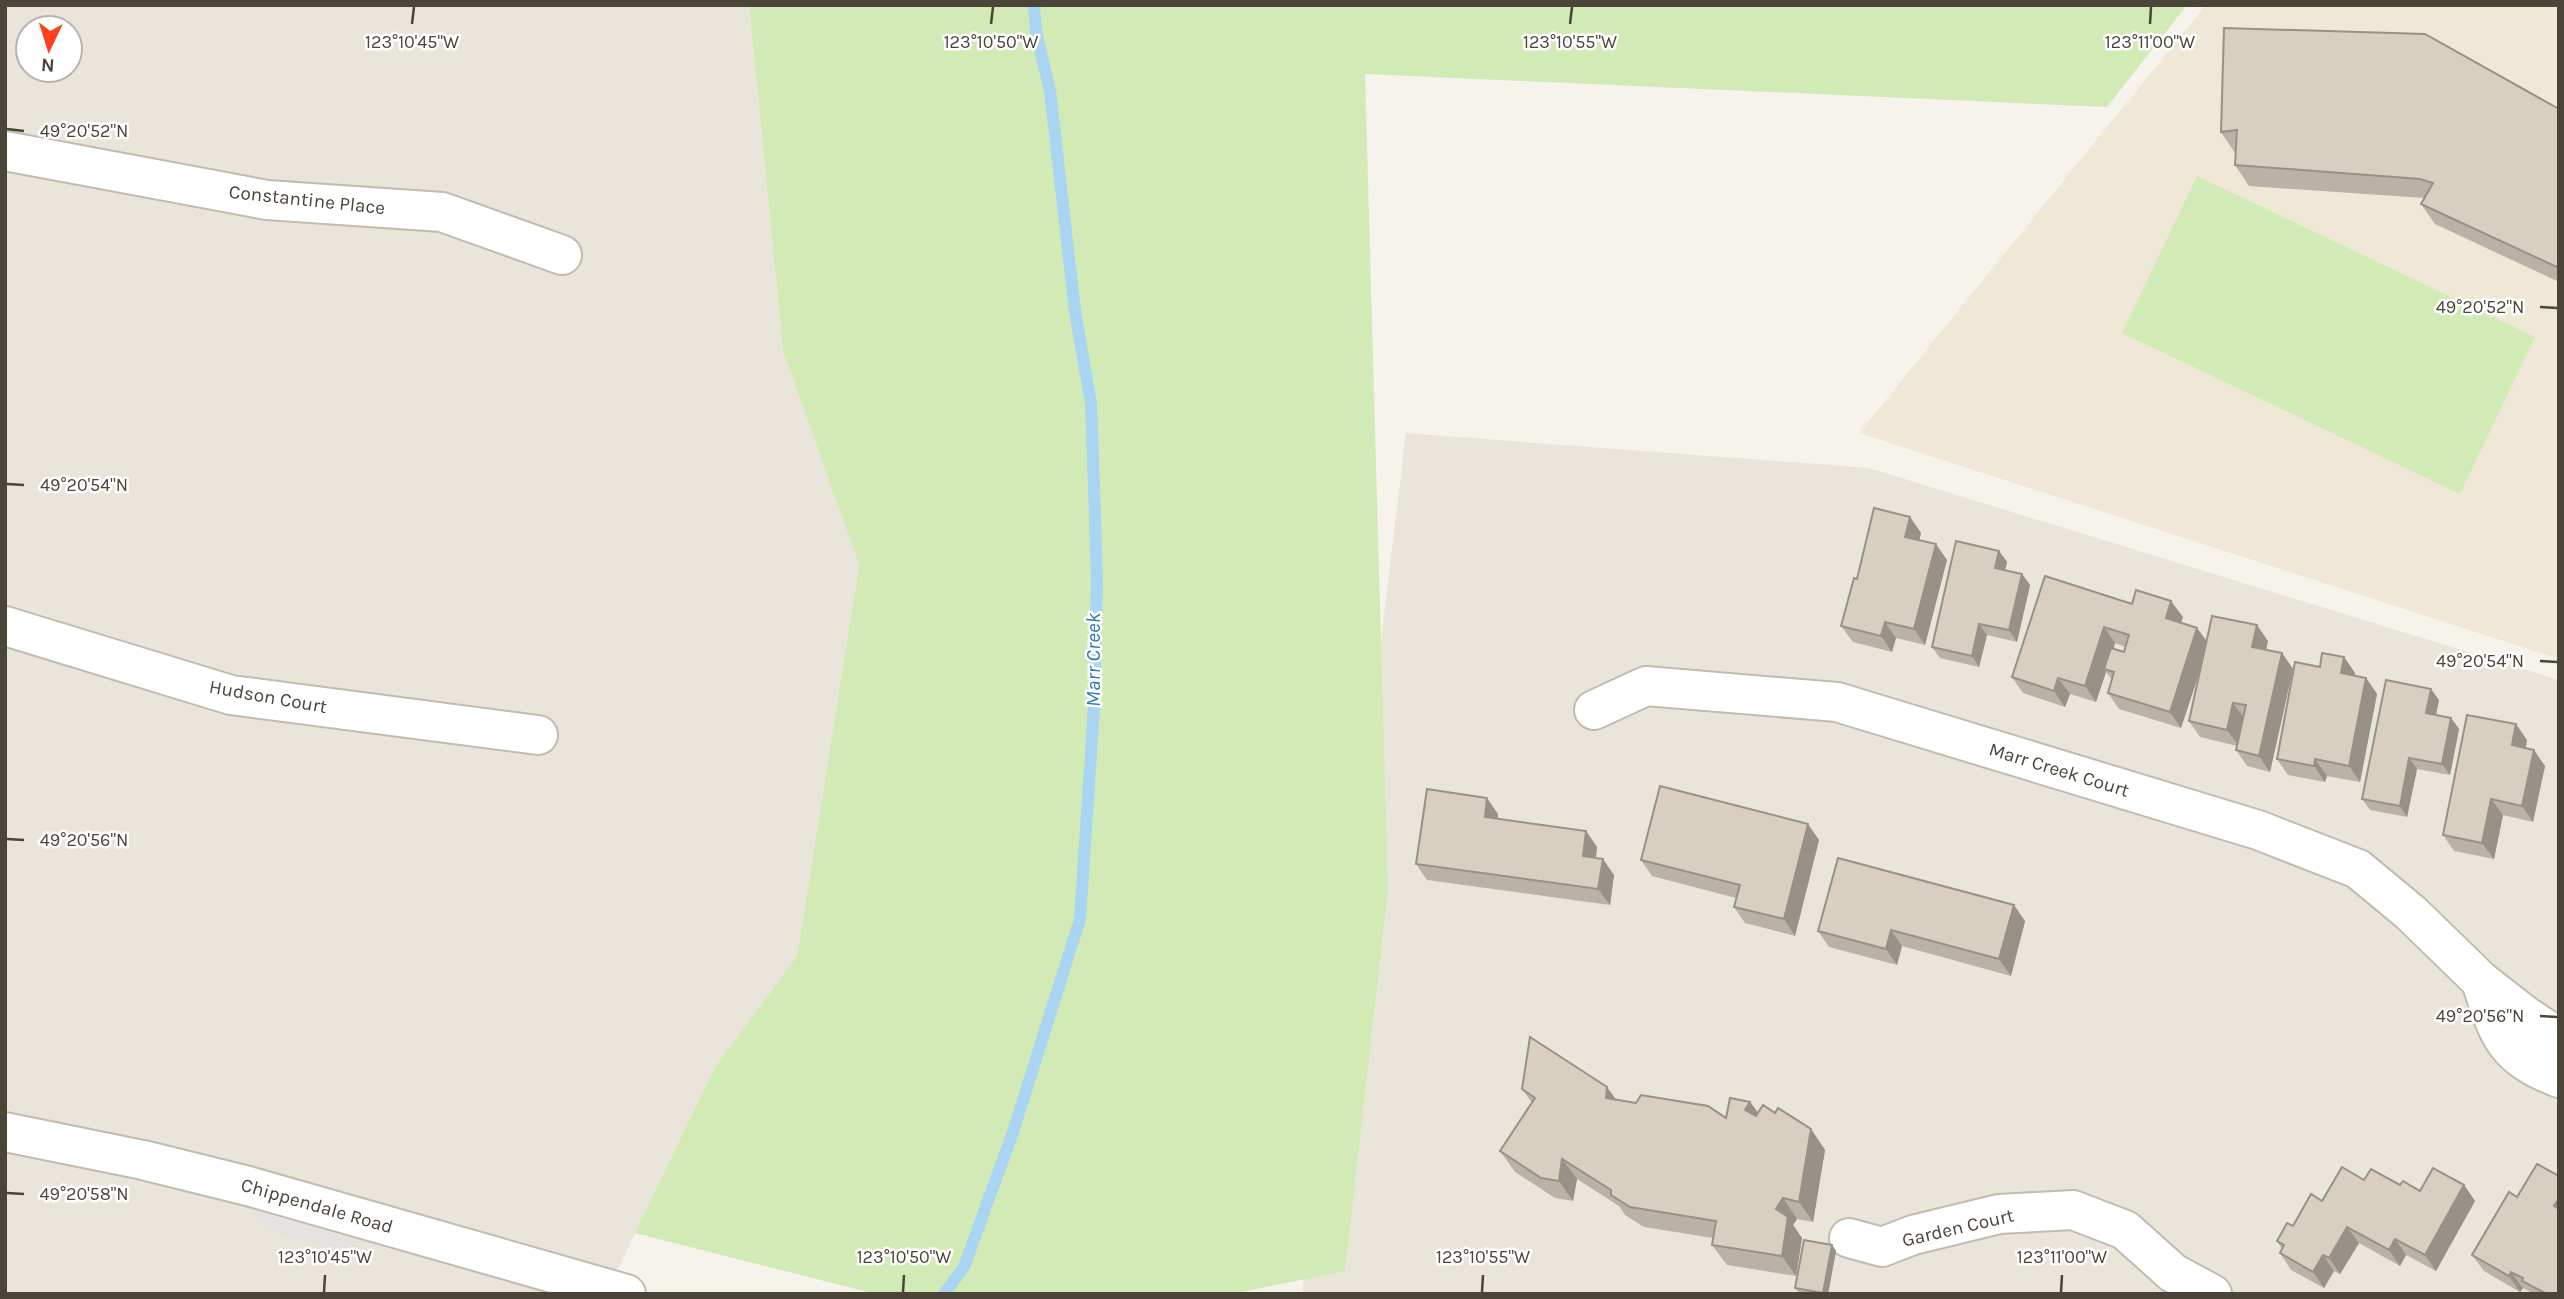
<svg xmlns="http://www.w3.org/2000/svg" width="2564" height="1299" font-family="Karla,sans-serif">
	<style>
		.residential { fill: #eae5da; fill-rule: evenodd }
		.education { fill: #efe8d6 }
		.green { fill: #d2eab5 }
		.parking { fill: #e5e3e0 }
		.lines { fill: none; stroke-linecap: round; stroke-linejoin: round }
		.stream { stroke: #a9d4f2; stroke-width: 12 }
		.minor-casing { stroke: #c2bbae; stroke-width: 42 }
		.tertiary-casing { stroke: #c2bbae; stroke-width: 42 }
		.minor { stroke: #fff; stroke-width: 38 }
		.tertiary { stroke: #fff; stroke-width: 38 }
		.wall { fill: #bab2a6; fill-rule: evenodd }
		.shaded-wall { fill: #979187 }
		.building { fill: #d8cfc1; stroke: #979187; stroke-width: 2 }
		.ticks { fill: none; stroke: #4b4439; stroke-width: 2.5 }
		.labels { text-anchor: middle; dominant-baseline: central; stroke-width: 5; stroke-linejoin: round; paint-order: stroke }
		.street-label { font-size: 19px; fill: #4b4439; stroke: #fff }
		.water-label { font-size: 21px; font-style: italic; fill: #2e7ab2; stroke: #fff }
		.ticks-label { font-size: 18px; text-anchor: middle; fill: #4b4439; stroke: #fff; stroke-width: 5; stroke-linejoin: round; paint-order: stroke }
	</style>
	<rect width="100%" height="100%" fill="#f6f3ec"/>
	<g class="residential">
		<path d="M5,5H749L783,351L859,565L797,956L715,1067L606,1294H5ZM28,28H70V70H28Z"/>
		<path d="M1406,433L1869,468L2559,680V1294H1302Z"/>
	</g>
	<path class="education" d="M2206,5H2559V659L1859,433Z"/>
	<g class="green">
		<path d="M749,5H2187L2107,107L1365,74L1388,889L1345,1271L1232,1294H876L635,1233L715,1067L797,956L859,565L783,351Z"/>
		<path d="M2197,176L2535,337L2460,494L2122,333Z"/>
	</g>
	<path class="parking" d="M250,1210L367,1243L339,1252L272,1232Z"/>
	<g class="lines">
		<path class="stream" d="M944,1294L964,1267L1013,1132L1080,919L1094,707L1097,581L1093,456L1091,404L1075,311L1050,91L1036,32L1034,5"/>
		<g class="minor-casing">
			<g id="minor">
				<path d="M5,151L267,200L442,212L562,255"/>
				<path d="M5,626L231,695L538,735"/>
				<path d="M1594,710L1646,686L1837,702L2258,830L2358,869L2411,913L2481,981L2526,1016L2559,1038"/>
				<path d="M2481,981C2498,1035 2503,1056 2559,1078"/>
				<path d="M1849,1238L1882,1247L1913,1235L1999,1214L2073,1210L2125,1230L2173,1273L2212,1294"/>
			</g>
		</g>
		<g class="tertiary-casing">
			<path id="tertiary" d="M5,1132L143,1160L248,1186L626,1294"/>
		</g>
		<use href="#minor" class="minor"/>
		<use href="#tertiary" class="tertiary"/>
	</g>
	<g class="wall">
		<path d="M2224,28L2559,109V282L2435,224L2421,204L2424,198L2249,186L2235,165V153L2221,132Z"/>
		<path d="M1910,517L1921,533L1919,540L1947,560L1925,645L1896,638L1892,652L1853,642L1841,626L1857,579Z"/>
		<path d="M1999,551L2007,562L2005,570L2022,574L2030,585L2017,642L1987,635L1979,667L1940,658L1932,647Z"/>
		<path d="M2132,604L2183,617L2181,623L2207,641H2268L2266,650L2282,653L2293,669L2270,772L2247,766L2236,750L2237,746L2200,737L2189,721L2200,669L2181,728L2119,709L2108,693L2112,680L2106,672L2096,702L2070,694L2065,707L2023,693L2012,677ZM2115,643L2125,647L2124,652L2114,648Z"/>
		<path d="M2344,657L2355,673L2354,676L2366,678L2377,694L2360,782L2327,776L2325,782L2288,775L2277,759L2320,667Z"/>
		<path d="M2439,700L2436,715L2451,718L2459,729L2450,775L2417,769L2407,817L2370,810L2362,799Z"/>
		<path d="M2527,740L2526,748L2545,766L2533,822L2503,815L2494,859L2454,851L2443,835Z"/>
		<path d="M1498,814V819L1586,831L1597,847L1596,858L1614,875L1610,905L1427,880L1416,864Z"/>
		<path d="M1819,840L1795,936L1745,923L1734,907L1736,898L1652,876L1641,860Z"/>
		<path d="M2025,921L2011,976L1902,946L1897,965L1829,947L1818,931Z"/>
		<path d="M1522,1089L1616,1100L1726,1118L1750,1102L1758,1113H1775L1811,1129L1825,1150L1813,1222L1797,1219L1793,1225L1802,1238L1796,1276L1727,1265L1712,1245L1713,1238L1644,1227L1625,1215L1619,1206L1577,1179L1573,1201L1555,1198L1515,1172L1500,1151L1532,1103Z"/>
		<path d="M2364,1180L2400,1185L2420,1191L2464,1185L2475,1201L2436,1271L2406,1255L2400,1266L2359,1243L2340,1274L2334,1271L2324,1288L2291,1270L2280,1253L2282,1249L2277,1241L2322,1201Z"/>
		<path d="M2517,1197L2559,1294H2531L2529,1291L2523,1288L2520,1292L2484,1271L2472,1255Z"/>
		<path d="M1832,1245L1836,1251L1828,1294L1799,1293L1795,1288Z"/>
	</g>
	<g class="shaded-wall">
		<path d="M1910,517L1921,533L1916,553L1905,537Z"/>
		<path d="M1936,544L1947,560L1925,645L1914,629Z"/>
		<path d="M1999,551L2007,562L2003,579L1995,568Z"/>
		<path d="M2022,574L2030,585L2017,642L2009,630Z"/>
		<path d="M2171,601L2183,617L2177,634L2166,618Z"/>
		<path d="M1885,622L1896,638L1892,652L1881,636Z"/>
		<path d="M1979,624L1987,635L1979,667L1972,656Z"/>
		<path d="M2257,625L2268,641L2263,663L2252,647Z"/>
		<path d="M2104,627L2115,643L2107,670L2104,669L2106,672L2096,702L2085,686Z"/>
		<path d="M2197,628L2209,644L2181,728L2170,712Z"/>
		<path d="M2282,653L2293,669L2270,772L2259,756Z"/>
		<path d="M2344,657L2355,673L2352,689L2341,673Z"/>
		<path d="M2058,678L2070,694L2065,707L2054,691Z"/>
		<path d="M2366,678L2377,694L2360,782L2349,766Z"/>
		<path d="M2431,689L2439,700L2434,724L2426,713Z"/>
		<path d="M2233,703L2245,719L2239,746L2227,730Z"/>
		<path d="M2451,718L2459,729L2450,775L2442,764Z"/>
		<path d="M2516,724L2527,740L2523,761L2512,745Z"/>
		<path d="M2534,750L2545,766L2533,822L2522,806Z"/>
		<path d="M2409,758L2417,769L2407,817L2400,806Z"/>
		<path d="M2315,759L2327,776L2325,782L2314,766Z"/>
		<path d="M1487,798L1498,814L1496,833L1485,817Z"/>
		<path d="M2491,799L2503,815L2494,859L2482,843Z"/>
		<path d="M1808,824L1819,840L1795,936L1784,919Z"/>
		<path d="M1586,831L1597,847L1594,872L1583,856Z"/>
		<path d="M1603,859L1614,875L1610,905L1598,889Z"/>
		<path d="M2014,905L2025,921L2011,976L1999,959Z"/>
		<path d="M1891,930L1902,946L1897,965L1886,949Z"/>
		<path d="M1607,1087L1622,1108L1606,1098Z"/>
		<path d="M1750,1102L1765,1122L1745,1110Z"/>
		<path d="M1811,1129L1825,1150L1813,1222L1799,1202Z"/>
		<path d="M1562,1159L1577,1179L1573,1201L1559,1181Z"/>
		<path d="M2464,1185L2475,1201L2436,1271L2425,1255Z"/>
		<path d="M1783,1198L1797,1219L1793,1225L1802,1238L1796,1276L1782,1256L1776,1209Z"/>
		<path d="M2559,1198V1213L2554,1206Z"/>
		<path d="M2347,1227L2359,1243L2340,1274L2329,1258Z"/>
		<path d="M2395,1239L2406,1255L2400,1266L2389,1250Z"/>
		<path d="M1832,1245L1836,1251L1828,1294H1823Z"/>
		<path d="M2323,1255L2334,1271L2324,1288L2313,1272Z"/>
		<path d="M2511,1272L2523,1288L2520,1292L2509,1276Z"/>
	</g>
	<g class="building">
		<path d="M2224,28L2425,34L2559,109V268L2421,204L2433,183L2420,179L2235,165L2237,130L2221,132Z"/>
		<path d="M1874,508L1910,517L1905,537L1936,544L1914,629L1885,622L1881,636L1841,626L1854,578L1857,579Z"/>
		<path d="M1956,541L1999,551L1995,568L2022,574L2009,630L1979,624L1972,656L1932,647Z"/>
		<path d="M2045,576L2132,604L2136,590L2171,601L2166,618L2197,628L2170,712L2108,693L2114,672L2104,669L2111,648L2124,652L2129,635L2104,627L2085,686L2058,678L2054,691L2012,677Z"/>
		<path d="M2212,616L2257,625L2252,647L2282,653L2259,756L2236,750L2246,705L2233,703L2227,730L2189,721Z"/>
		<path d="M2322,653L2344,657L2341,673L2366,678L2349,766L2315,759L2314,766L2277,759L2295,662L2320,667Z"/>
		<path d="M2386,680L2431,689L2426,713L2451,718L2442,764L2409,758L2400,806L2362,799Z"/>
		<path d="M2467,715L2516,724L2512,745L2534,750L2522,806L2491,799L2482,843L2443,835Z"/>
		<path d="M1660,786L1808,824L1784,919L1734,907L1740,885L1641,860Z"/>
		<path d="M1427,789L1487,798L1485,817L1586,831L1583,856L1603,859L1598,889L1416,864Z"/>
		<path d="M1838,858L2014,905L1999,959L1891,930L1886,949L1818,931Z"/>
		<path d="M1530,1037L1607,1087L1606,1098L1636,1103L1641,1095L1708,1106L1726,1118L1730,1098L1750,1102L1745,1110L1756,1116L1763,1105L1775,1113L1778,1108L1811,1129L1799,1202L1783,1198L1776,1209L1788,1217L1782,1256L1712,1245L1716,1221L1630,1207L1611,1195V1190L1562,1159L1559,1181L1541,1178L1500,1151L1535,1098L1522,1089Z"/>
		<path d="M2537,1164L2559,1176V1198L2554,1206L2559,1209V1294H2547L2522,1281L2523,1278L2511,1272L2509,1276L2472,1255L2509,1192L2517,1197Z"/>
		<path d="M2342,1167L2364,1180L2371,1169L2400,1185L2403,1181L2420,1191L2433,1168L2464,1185L2425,1255L2395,1239L2389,1250L2347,1227L2329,1258L2323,1255L2313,1272L2280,1253L2284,1245L2277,1241L2287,1223L2293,1226L2311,1194L2322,1201Z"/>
		<path d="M1804,1240L1832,1245L1823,1293L1795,1288Z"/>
	</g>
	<path class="ticks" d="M412,24L414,7M991,24L993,7M1570,24L1572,7M2150,24L2151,7M7,129L24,131M2540,307L2557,308M7,484L24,485M2540,661L2557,662M7,839L24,840M2540,1016L2557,1017M7,1193L24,1194M324,1292L325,1275M903,1292L904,1275M1482,1292L1483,1275M2061,1292L2062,1275"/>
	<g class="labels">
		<g class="street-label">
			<text transform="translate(307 200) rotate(6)">Constantine Place</text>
			<text transform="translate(268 697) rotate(10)">Hudson Court</text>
			<text transform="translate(2059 770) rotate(17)">Marr Creek Court</text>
			<text transform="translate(317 1206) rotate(16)">Chippendale Road</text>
			<text transform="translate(1958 1228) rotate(-13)">Garden Court</text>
		</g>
		<g class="water-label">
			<text transform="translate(1093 660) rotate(-90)">Marr Creek</text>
		</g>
	</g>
	<g class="ticks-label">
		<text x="412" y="48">123°10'45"W</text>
		<text x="991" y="48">123°10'50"W</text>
		<text x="1570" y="48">123°10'55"W</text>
		<text x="2150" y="48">123°11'00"W</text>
		<text x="84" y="137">49°20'52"N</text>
		<text x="2480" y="313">49°20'52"N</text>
		<text x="84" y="491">49°20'54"N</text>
		<text x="2480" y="667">49°20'54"N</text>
		<text x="84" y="846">49°20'56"N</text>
		<text x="2480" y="1022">49°20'56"N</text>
		<text x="84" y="1200">49°20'58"N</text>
		<text x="325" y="1263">123°10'45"W</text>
		<text x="904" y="1263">123°10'50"W</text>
		<text x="1483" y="1263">123°10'55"W</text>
		<text x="2062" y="1263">123°11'00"W</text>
	</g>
	<rect width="2564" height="1299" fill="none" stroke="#4b4439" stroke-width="14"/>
	<g transform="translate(49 49) rotate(184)"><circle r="33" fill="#ffffff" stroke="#b7b4b0" stroke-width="2"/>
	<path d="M0-5L12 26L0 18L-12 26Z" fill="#fc3f1d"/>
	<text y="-10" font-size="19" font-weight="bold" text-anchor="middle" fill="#4b4439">N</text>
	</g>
</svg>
